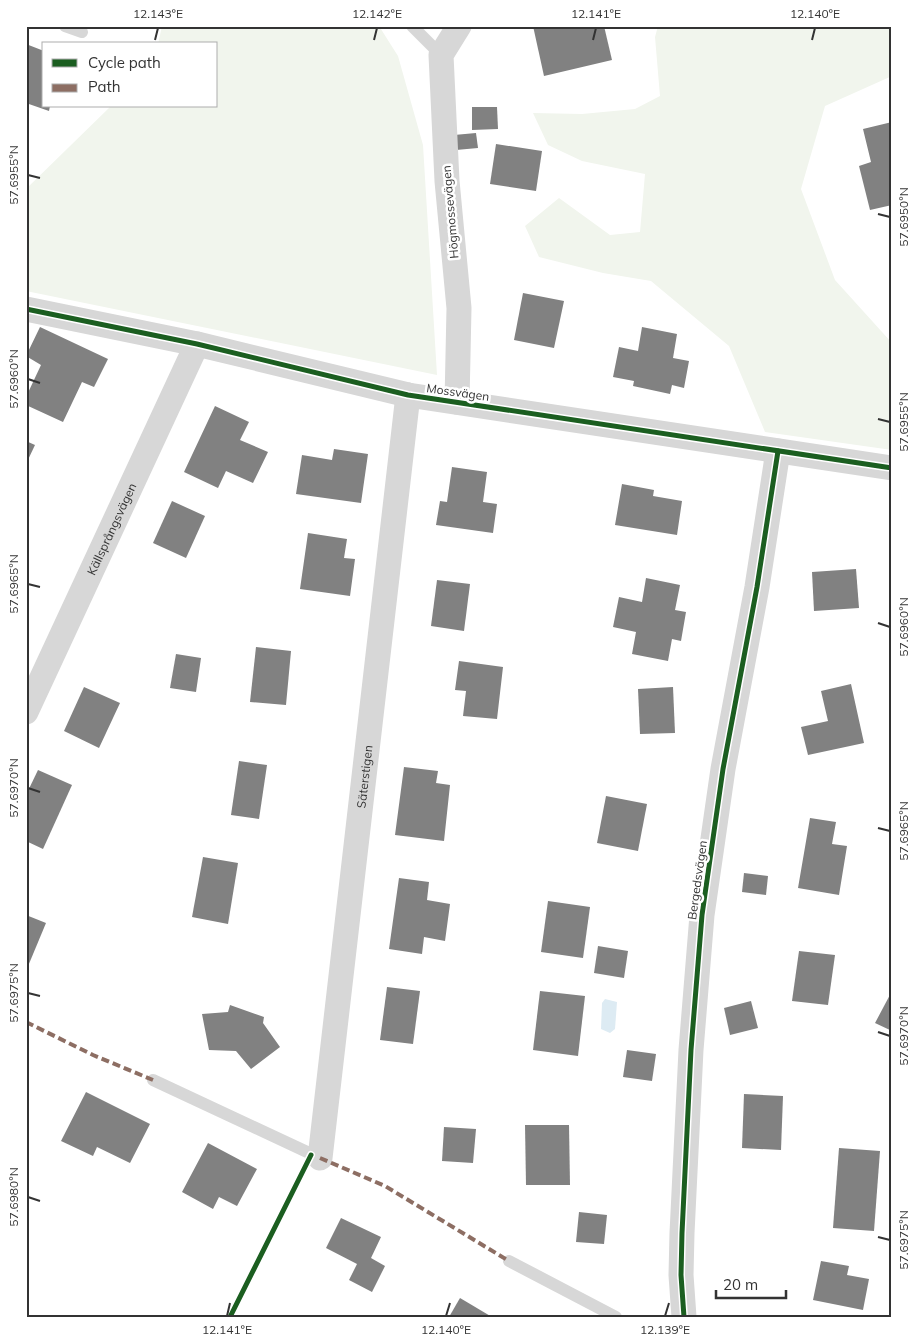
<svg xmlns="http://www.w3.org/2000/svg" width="918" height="1343" font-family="Mulish,sans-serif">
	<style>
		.green { fill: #f1f5ed }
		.water { fill: #ddebf3 }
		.building { fill: #818181 }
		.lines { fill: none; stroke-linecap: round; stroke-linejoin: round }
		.service { stroke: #d7d7d7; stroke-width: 12 }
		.minor { stroke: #d7d7d7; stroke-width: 25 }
		.quiet { stroke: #8d6e63; stroke-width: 4; stroke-dasharray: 8 4; stroke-linecap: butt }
		.cycleway-casing { stroke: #fff; stroke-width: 8 }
		.cycleway { stroke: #1b5e20; stroke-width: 5 }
		.ticks { fill: none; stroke: #333; stroke-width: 2 }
		.labels { text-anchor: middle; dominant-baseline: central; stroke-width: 5; stroke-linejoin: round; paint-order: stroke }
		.street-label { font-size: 12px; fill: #333; stroke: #fff }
		.neatline { fill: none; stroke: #333; stroke-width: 2 }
		.ticks-label { font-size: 12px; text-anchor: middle; fill: #333 }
	</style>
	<rect width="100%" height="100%" fill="#fff"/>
	<g class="green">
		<path d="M162,26H379L398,56L423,145L437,375L26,291V189L111,106H216V44H158Z"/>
		<path d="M658,26H892V76L825,106L801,189L835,280L892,343V450L765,432L729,346L651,281L603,273L539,257L525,226L559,198L610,235L640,232L645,174L582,161L548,145L533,113L582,114L635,109L660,96L655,37Z"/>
	</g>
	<path class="water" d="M605,999L617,1002L615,1029L610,1033L601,1029L602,1003Z"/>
	<g class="building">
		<path d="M533,26H604L612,60L544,76Z"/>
		<path d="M26,44L44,51V106H50L49,111L26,103Z"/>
		<path d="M472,107H497L498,129L472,130Z"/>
		<path d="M892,122V205L870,210L859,166L871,162L863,129Z"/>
		<path d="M476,133L478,148L456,150L454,135Z"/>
		<path d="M496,144L542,151L536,191L490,184Z"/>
		<path d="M523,293L564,301L554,348L514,340Z"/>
		<path d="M40,327L108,359L94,387L82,382L63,422L26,405V397L41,365L26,356Z"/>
		<path d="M642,327L677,334L673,358L689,361L684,388L672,385L670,394L633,386L634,381L613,377L619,347L638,351Z"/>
		<path d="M215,406L249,422L240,440L268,452L253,483L226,471L218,488L184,472Z"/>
		<path d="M26,441L35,445L26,464Z"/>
		<path d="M334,449L368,454L361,503L296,494L302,455L332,460Z"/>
		<path d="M452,467L487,472L483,502L497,504L493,533L436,525L440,501L447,502Z"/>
		<path d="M622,484L654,490L653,496L682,501L677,535L615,525Z"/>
		<path d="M172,501L205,516L186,558L153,543Z"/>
		<path d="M308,533L347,539L344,558L355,559L350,596L300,589Z"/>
		<path d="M856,569L859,608L814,611L812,572Z"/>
		<path d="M646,578L680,585L675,610L686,612L681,641L672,639L668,661L632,654L636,632L613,627L619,597L642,602Z"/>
		<path d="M437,580L470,584L464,631L431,626Z"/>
		<path d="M256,647L291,651L286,705L250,702Z"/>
		<path d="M176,654L201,658L196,692L170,688Z"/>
		<path d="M459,661L503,667L497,719L463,716L466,691L455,690Z"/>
		<path d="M851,684L864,743L808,755L801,727L828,721L821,691Z"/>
		<path d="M84,687L120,703L99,748L64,731Z"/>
		<path d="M673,687L675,733L640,734L638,689Z"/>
		<path d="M239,761L267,765L259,819L231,815Z"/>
		<path d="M404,767L438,771L436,783L450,785L444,841L395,835Z"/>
		<path d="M38,770L72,785L43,849L26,841V795Z"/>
		<path d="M606,796L647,804L638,851L597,843Z"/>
		<path d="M810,818L836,822L832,844L847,846L839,895L798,888Z"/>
		<path d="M203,857L238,863L228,924L192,917Z"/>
		<path d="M744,873L768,876L766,895L742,892Z"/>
		<path d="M399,878L429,882L427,900L450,904L445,941L424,937L422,954L389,949Z"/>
		<path d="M548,901L590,907L583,958L541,952Z"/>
		<path d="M26,915L46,923L26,971Z"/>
		<path d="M598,946L628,951L624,978L594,973Z"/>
		<path d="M799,951L835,955L828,1005L792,1001Z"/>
		<path d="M387,987L420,991L413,1044L380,1040Z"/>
		<path d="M540,991L585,996L578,1056L533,1050Z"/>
		<path d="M892,991V1031L875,1023Z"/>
		<path d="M751,1001L758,1028L730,1035L724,1008Z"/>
		<path d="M230,1005L264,1017L263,1023L280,1047L251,1069L236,1051L209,1050L202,1014L228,1012Z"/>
		<path d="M627,1050L656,1054L652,1081L623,1077Z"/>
		<path d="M86,1092L150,1124L130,1163L97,1147L93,1156L61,1141Z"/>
		<path d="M744,1094L783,1096L781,1150L742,1148Z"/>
		<path d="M525,1125H569L570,1185H526Z"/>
		<path d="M444,1127L476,1129L473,1163L442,1161Z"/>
		<path d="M208,1143L257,1169L237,1206L219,1197L213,1209L182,1192Z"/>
		<path d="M839,1148L880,1151L874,1231L833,1228Z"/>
		<path d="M579,1212L607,1215L604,1244L576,1242Z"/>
		<path d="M341,1218L381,1237L371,1258L385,1266L372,1292L349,1280L357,1264L326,1248Z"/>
		<path d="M821,1261L849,1266L847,1275L869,1279L863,1310L813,1300Z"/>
		<path d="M460,1298L492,1317H449Z"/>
	</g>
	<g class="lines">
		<g class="service">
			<path d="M65,26L82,32"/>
			<path d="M412,26L441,55"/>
			<path d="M153,1080L320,1158"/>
			<path d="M509,1261L616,1317"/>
		</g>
		<g class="minor">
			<path d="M26,309L197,344L408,395L892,468"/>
			<path d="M457,402L459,308L447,181L441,55L459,26"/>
			<path id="s1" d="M26,712L197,344"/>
			<path id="s2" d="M320,1158L408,395"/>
			<path d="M684,1317L681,1275L682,1233L691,1050L702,915L723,769L757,587L778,451"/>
		</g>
		<g class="quiet">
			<path d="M26,1022L93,1055L153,1080"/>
			<path d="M320,1158L385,1186L509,1261"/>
		</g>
		<g class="cycleway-casing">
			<g id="cycleway">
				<path d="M26,309L197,344L408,395L892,468"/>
				<path d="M230,1317L311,1155"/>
				<path d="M684,1317L681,1275L682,1233L691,1050L702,915L723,769L757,587L778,451"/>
			</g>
		</g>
		<use href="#cycleway" class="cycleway"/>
	</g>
	<path class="ticks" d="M155,40L158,28M374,40L377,28M593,40L596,28M812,40L815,28M28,175L40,178M878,214L890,217M28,379L40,383M878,419L890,422M28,584L40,587M878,623L890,627M28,788L40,792M878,828L890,831M28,993L40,996M878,1032L890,1036M28,1197L40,1201M878,1237L890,1240M227,1316L230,1303M446,1316L450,1303M665,1316L669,1303"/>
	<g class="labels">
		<g class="street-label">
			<text transform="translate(450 212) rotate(-95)">Högmossevägen</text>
			<text transform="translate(458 392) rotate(8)">Mossvägen</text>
			<text stroke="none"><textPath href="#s1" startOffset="202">Källsprångsvägen</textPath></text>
			<text stroke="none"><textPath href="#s2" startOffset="384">Säterstigen</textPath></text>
			<text transform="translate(697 880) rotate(-82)">Bergedsvägen</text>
		</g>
	</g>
	<rect width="918" height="1343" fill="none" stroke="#ffffff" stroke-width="55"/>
	<rect x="42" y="42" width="175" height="65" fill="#ffffff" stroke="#adadad"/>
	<rect x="52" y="59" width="25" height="8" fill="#1b5e20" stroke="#adadad"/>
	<text x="88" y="68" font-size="15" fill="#333333">Cycle path</text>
	<rect x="52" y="84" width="25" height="8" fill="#8d6e63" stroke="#adadad"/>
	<text x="88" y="92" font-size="15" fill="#333333">Path</text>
	<path d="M716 1290v8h70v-8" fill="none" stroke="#333333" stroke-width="2.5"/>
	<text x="723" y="1290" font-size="15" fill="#333333" stroke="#ffffff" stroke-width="4" paint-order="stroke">20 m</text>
	<rect x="28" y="28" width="862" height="1288" class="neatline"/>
	<g class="ticks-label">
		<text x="158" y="18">12.143°E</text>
		<text x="377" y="18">12.142°E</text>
		<text x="596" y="18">12.141°E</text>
		<text x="815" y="18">12.140°E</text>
		<text transform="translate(14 175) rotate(-90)" y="4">57.6955°N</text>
		<text transform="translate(904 217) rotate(-90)" y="4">57.6950°N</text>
		<text transform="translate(14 379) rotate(-90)" y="4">57.6960°N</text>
		<text transform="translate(904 422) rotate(-90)" y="4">57.6955°N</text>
		<text transform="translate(14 584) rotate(-90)" y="4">57.6965°N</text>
		<text transform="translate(904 627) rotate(-90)" y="4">57.6960°N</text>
		<text transform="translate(14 788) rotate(-90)" y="4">57.6970°N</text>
		<text transform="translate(904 831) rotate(-90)" y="4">57.6965°N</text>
		<text transform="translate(14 993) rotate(-90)" y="4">57.6975°N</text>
		<text transform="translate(904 1036) rotate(-90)" y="4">57.6970°N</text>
		<text transform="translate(14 1197) rotate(-90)" y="4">57.6980°N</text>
		<text transform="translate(904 1240) rotate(-90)" y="4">57.6975°N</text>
		<text x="227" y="1334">12.141°E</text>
		<text x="446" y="1334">12.140°E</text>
		<text x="665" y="1334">12.139°E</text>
	</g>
</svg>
